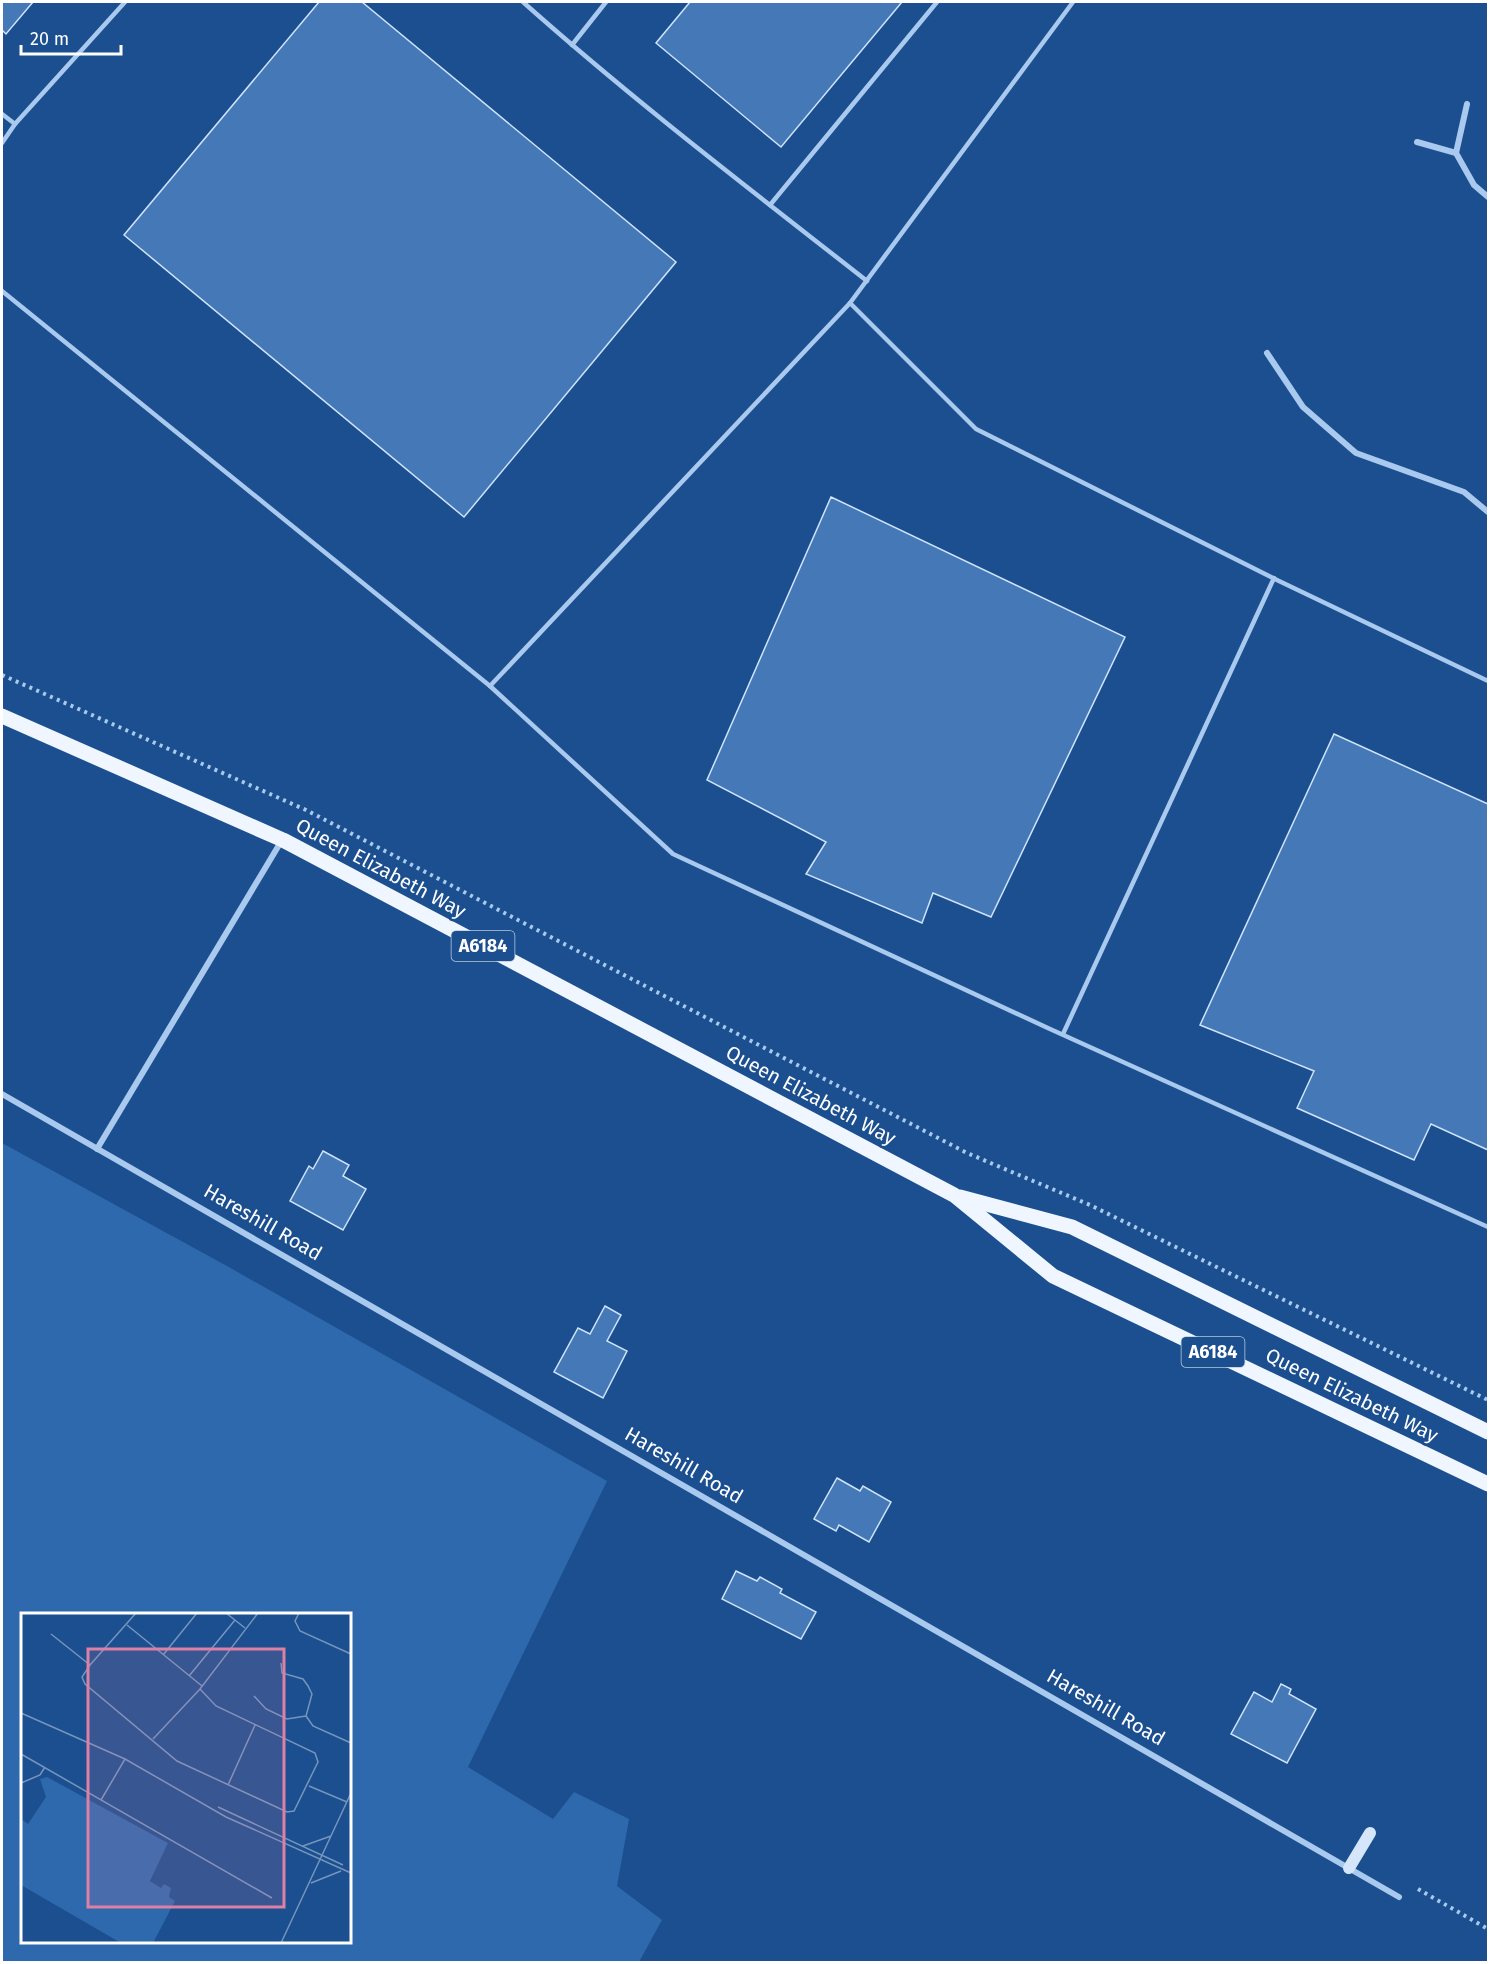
<svg xmlns="http://www.w3.org/2000/svg" width="1490" height="1964" font-family="'Fira Sans',sans-serif">
	<style>
		.green { fill: #2e69ad; fill-rule: evenodd }
		.building { fill: #4478b7; stroke: #cfe3fa; stroke-width: 1.5 }
		.lines { fill: none; stroke-linecap: round; stroke-linejoin: round }
		.path { stroke: #a9c9ee; stroke-width: 4; stroke-dasharray: 3 4.5; stroke-linecap: butt }
		.lane { stroke: #a9c9ee; stroke-width: 4.5 }
		.street { stroke: #a9c9ee; stroke-width: 6 }
		.secondary { stroke: #d6e6fa; stroke-width: 12 }
		.primary { stroke: #f0f6ff; stroke-width: 15 }
		.labels { text-anchor: middle; dominant-baseline: central; stroke-width: 5; stroke-linejoin: round; paint-order: stroke }
		.shield { fill: #1b4f8f; stroke: #bbcadd; stroke-width: 1.5 }
		.shield-label { font-size: 18px; font-weight: bold; fill: #fff }
		.street-label { font-size: 20px; fill: #fff; stroke: #1b4f8f }
		.inset-road { fill: none; stroke: #7695bc; stroke-width: 1.5 }
		.view { fill: #dd80a5; fill-opacity: 0.15; stroke: #dd80a5; stroke-width: 3 }
		.inset-edge { fill: none; stroke: #fff; stroke-width: 3 }
	</style>
	<rect width="100%" height="100%" fill="#1b4f8f"/>
	<path class="green" d="M2,1143L227,1266L607,1481L468,1767L553,1819L574,1792L629,1819L617,1886L662,1920L639,1962H2ZM22,1614H350V1942H22Z"/>
	<g class="building">
		<path d="M2,2H33L6,34L2,30Z"/>
		<path d="M319,2H362L676,262L464,517L124,235Z"/>
		<path d="M690,2H902L781,147L656,43Z"/>
		<path d="M831,497L1125,637L991,917L933,893L922,923L806,874L826,842L707,780Z"/>
		<path d="M1334,734L1488,804V1150L1431,1124L1414,1160L1297,1108L1314,1071L1200,1025Z"/>
		<path d="M323,1151L349,1165L343,1176L366,1189L343,1230L290,1201L309,1166L313,1169Z"/>
		<path d="M605,1306L621,1315L607,1341L627,1351L603,1398L554,1372L578,1328L590,1334Z"/>
		<path d="M837,1478L860,1491L863,1486L891,1502L869,1542L839,1525L836,1531L814,1519Z"/>
		<path d="M736,1571L757,1581L760,1577L782,1589L780,1593L816,1612L801,1639L722,1599Z"/>
		<path d="M1281,1684L1291,1689L1289,1694L1316,1709L1287,1763L1231,1734L1254,1692L1272,1702Z"/>
	</g>
	<g class="lines">
		<g class="path">
			<path d="M2,675L306,810L967,1153L1090,1205L1488,1400"/>
			<path d="M1418,1889L1488,1929"/>
		</g>
		<g class="lane">
			<path d="M523,2C633,100 751,190 867,281"/>
			<path d="M572,45L606,2"/>
			<path d="M2,114L15,124"/>
			<path d="M2,143L15,124L125,2"/>
			<path d="M770,205L937,2"/>
			<path d="M2,291L490,686L673,854L1050,1029L1488,1227"/>
			<path d="M850,303L976,429L1279,581L1488,681"/>
			<path d="M490,686L850,303L1073,2"/>
			<path d="M1063,1034L1274,578"/>
		</g>
		<g class="street">
			<path d="M1467,104L1456,153L1474,185L1488,197"/>
			<path d="M1417,142L1456,153"/>
			<path d="M1267,353L1303,407L1356,453L1464,492L1488,512"/>
			<path d="M2,1094L1399,1897"/>
			<path d="M97,1149L282,840"/>
		</g>
		<path class="secondary" d="M1349,1868L1370,1833"/>
		<g class="primary">
			<path d="M2,716L283,840L954,1195L1053,1276L1488,1484"/>
			<path d="M960,1197L1072,1227L1488,1432"/>
		</g>
	</g>
	<g class="labels">
		<g class="shield">
			<rect x="451.5" y="931" width="63" height="30" rx="4.5"/>
			<rect x="1181.5" y="1337" width="63" height="30" rx="4.5"/>
		</g>
		<g class="shield-label">
			<text x="483" y="946">A6184</text>
			<text x="1213" y="1352">A6184</text>
		</g>
		<g class="street-label">
			<text transform="translate(381 868) rotate(28)">Queen Elizabeth Way</text>
			<text transform="translate(811 1095) rotate(28)">Queen Elizabeth Way</text>
			<text transform="translate(263 1222) rotate(30)">Hareshill Road</text>
			<text transform="translate(1352 1395) rotate(26)">Queen Elizabeth Way</text>
			<text transform="translate(684 1465) rotate(30)">Hareshill Road</text>
			<text transform="translate(1106 1707) rotate(30)">Hareshill Road</text>
		</g>
	</g>
	<g transform="translate(21 1613)">
		<rect width="330" height="330" fill="#1b4f8f"/>
		<path d="M26,164L147,230L129,268L140,275L143,271L150,275L148,284L154,288L132,330H100L0,272V206L7,211L25,184L19,166Z" fill="#2e69ad"/>
		<path class="inset-road" d="M115,0L69,52L61,64L64,71L156,148L266,199L273,198L297,149L294,140L195,93L179,76M205,0L224,15M278,0L274,8L279,18L330,41M106,12L181,73M30,21L69,52M142,42L176,0M260,50L261,60L282,66L287,73L291,81L285,103L292,113L330,130M168,63L214,7M233,83L245,96L266,106L285,103M0,100L104,146L205,204L330,260M132,126L179,76L237,0M0,141L251,285M0,170L19,162L24,154M207,172L234,112M288,173L326,189M80,187L104,146M197,194L322,252M282,233L310,223M290,270L320,258M260,330L330,180"/>
		<path class="view" d="M67,36H263V294H67Z"/>
		<rect width="330" height="330" class="inset-edge"/>
	</g>
	<rect width="1490" height="1964" fill="none" stroke="#ffffff" stroke-width="6"/>
	<path d="M21 45v9h100v-9" fill="none" stroke="#ffffff" stroke-width="3"/>
	<text x="30" y="45" font-size="18" fill="#ffffff" stroke="#1b4f8f" stroke-width="4.5" paint-order="stroke">20 m</text>
</svg>
